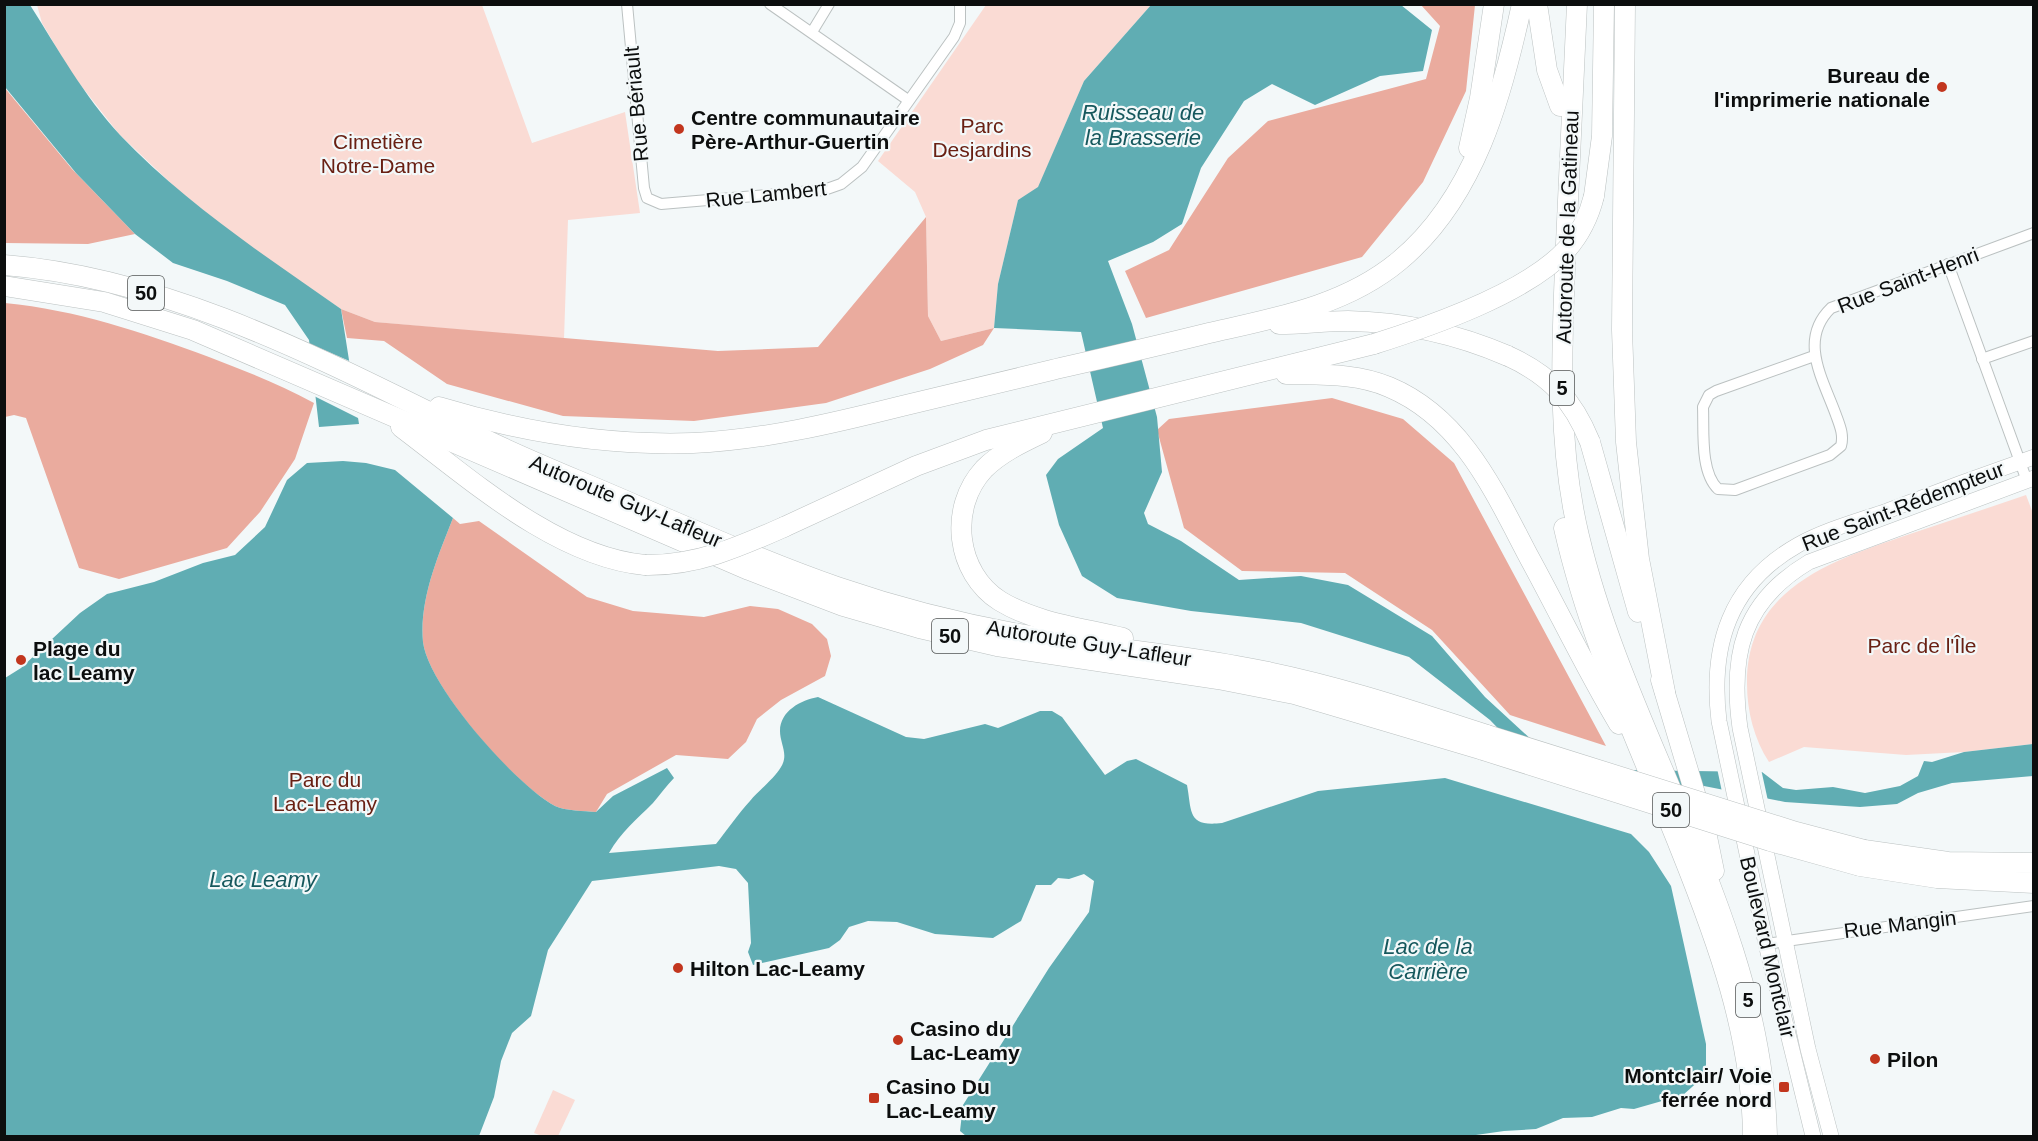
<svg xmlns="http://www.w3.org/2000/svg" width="2038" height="1141" font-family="Arial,sans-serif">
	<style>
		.green { fill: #fadbd4 }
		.forest { fill: #eaab9e }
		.water { fill: #60adb3 }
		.pier { fill: #f3f8f9 }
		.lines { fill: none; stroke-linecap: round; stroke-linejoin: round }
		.street-casing { stroke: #bbc1c1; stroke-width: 12 }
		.secondary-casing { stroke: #bbc1c1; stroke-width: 16 }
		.highway-casing { stroke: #bbc1c1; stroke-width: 21 }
		.street { stroke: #fff; stroke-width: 10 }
		.secondary { stroke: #fff; stroke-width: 15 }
		.highway { stroke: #fff; stroke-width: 20 }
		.highway-bridge-casing { stroke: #bbc1c1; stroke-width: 21; stroke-linecap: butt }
		.highway-bridge { stroke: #fff; stroke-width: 20 }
		.poi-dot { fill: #c2361e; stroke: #f3f8f9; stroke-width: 2 }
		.labels { text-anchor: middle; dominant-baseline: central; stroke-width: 4.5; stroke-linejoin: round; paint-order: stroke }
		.shield { fill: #f3f8f9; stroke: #515454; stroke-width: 1.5 }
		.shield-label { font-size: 20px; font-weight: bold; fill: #0c0e0e }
		.poi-label { font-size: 21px; font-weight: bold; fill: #0c0e0e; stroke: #f3f8f9; text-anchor: start }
		.street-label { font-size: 21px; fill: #0c0e0e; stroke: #f3f8f9 }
		.park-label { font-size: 21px; fill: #692013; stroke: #f3f8f9 }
		.water-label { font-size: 22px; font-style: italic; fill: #16585d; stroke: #f3f8f9 }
	</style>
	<rect width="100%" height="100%" fill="#f3f8f9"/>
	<g class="green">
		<path d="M37,5H482L532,143L625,112L640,213L568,220L564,339L375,322L341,309L244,243L176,188L119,134L72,74L42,23Z"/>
		<path d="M986,5H1151L1084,81L1038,188L1018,200L998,284L994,328L941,341L928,316L926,217L915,192L878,161Z"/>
		<path d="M2026,495L2034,516L2033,744L1964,752L1906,755L1804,747L1769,762C1754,739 1747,711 1747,684C1746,587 1834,560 1910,534C1949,521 1988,508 2026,495Z"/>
		<path d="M553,1090L575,1100L558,1136H542L534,1133Z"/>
	</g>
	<g class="forest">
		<path d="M1421,5H1475L1466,91L1423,182L1362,257L1146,318L1125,271L1169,250L1228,158L1268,121L1426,79L1440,26Z"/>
		<path d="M4,87L72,169L135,234L88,244L5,243Z"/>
		<path d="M926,217L928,316L941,341L994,328L983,345L930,369L826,403L694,421L563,416L447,384L384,341L347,338L341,309L375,322L718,351L818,347Z"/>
		<path d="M5,303C77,310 141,332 209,357C245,371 280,384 314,403L295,459L260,512L227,548L119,579L79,568L26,418L14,415L5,417Z"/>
		<path d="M1332,398L1403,419L1454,463L1606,746L1510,715L1432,630L1345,573L1242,571L1184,528L1157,430L1169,419Z"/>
		<path d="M453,518L460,524L479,521L587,597L633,611L704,617L750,606L778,609L812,624L827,639L831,656L825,676L781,700L757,719L746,742L728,759L676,755L607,794L596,812C584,811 566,811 555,806C516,786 428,686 423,642C419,600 438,556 453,518Z"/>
	</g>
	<g class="water">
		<path d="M4,5H30C58,49 84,96 120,135C186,204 264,255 341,309L359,424L319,427L309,340L285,305L227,281L173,263L135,234L76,173L5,87Z"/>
		<path d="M1151,5H1401L1432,30L1423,71L1380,76L1315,105L1272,84L1244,101L1201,168L1182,224L1153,242L1108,261L1132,324L1157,417L1162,472L1144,513L1148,524L1181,541L1239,580L1301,576L1348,585L1432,636L1485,697L1534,742L1625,770L1762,772L1783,788L1796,790L1833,787L1865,793L1900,786L1918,776L1924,761L1932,762L1964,752L2033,744V776L1952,783L1918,793L1897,804L1860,807L1785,802L1704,786L1617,783L1518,749L1490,720L1409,657L1301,623L1191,611L1117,598L1082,576L1059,525L1046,475L1058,459L1103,428L1081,332L994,328L998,284L1018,200L1038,187L1084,81Z"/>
		<path d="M343,461L366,463L395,470L453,518C438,556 419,600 423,642C428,686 516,785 555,806C566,811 584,811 596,812L613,796L667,768L674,778C666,786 660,795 653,803C636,820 621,832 609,853L716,844C727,830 738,814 750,801C759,790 774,779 781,767C789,754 780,744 780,731C780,711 801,700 818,697L906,737L924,739L985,724L998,728L1040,711H1052L1062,717L1105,775L1127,761L1136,759L1187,785C1192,812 1187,827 1222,823L1318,791L1445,778L1631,834L1649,852L1671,886L1706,1044V1065L1701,1079L1683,1095L1634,1109L1621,1108L1592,1117L1563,1118L1536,1129L1504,1131L1469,1136H966L960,1131L963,1105L1049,968L1089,912L1094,881L1084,874L1069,879L1058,878L1051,885H1036L1021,921L993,938L935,934L897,922L868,921L849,927L840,940L829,948L753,965L748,952L751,943L748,883L736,869L719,866L592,881L548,950L531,1016L512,1033L501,1061L494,1097L479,1136H5V678L21,668L80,613L107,594L154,582L203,563L235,555L265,527L287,480L307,463Z"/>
	</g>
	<g class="pier">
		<path d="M306,342L354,363L362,420L310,394Z"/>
		<path d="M1717,768L1761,769L1768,801L1722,792Z"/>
	</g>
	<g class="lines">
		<g class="street-casing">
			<g id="street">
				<path d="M627,4L644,188L647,198L661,204L824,190L841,184L862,167L954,37L960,23V4"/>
				<path d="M770,4L908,100"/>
				<path d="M812,32L829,4"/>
				<path d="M1948,264L2027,481"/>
				<path d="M1814,356L1716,391L1709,395L1703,407C1704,431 1700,472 1718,489L1735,490L1830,455L1841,446C1844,435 1840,426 1836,415C1823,379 1798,340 1831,308L2034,233"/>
				<path d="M1982,359L2034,341"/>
				<path d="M1766,944L2034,906"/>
			</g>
		</g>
		<g class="secondary-casing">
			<g id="secondary">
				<path d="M1813,1136L1766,944L1719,721C1710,646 1729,584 1798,545C1825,530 1858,521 1887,511C1936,492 1985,474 2034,457"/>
				<path d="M1831,1136L1808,1049L1740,728C1730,655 1742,602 1809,562L2034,478"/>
			</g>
		</g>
		<g class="highway-casing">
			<g id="highway">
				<path d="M1537,4L1547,70L1560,106"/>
				<path d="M1577,4C1574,84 1570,164 1566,244C1562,342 1556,440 1579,536C1627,740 1762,922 1767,1136"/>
				<path d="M1625,4L1622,330L1626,442L1639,559L1665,692"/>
				<path d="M1469,148L1480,98L1494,4"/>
				<path d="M1594,196L1602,136L1604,4"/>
				<path d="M4,265C174,278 332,365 482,438C531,462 583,482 633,504C701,533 768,563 837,587C904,610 973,627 1043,638C1108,648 1173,654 1237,666C1323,681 1405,708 1487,735"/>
				<path d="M4,286L104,302L193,330L749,570L843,606L919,628L997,646L1218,679L1294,694L1483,750"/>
				<path d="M1279,324C1302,324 1325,321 1348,321C1403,322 1457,334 1508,356"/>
				<path d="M1286,374C1321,375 1356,373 1389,387C1463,418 1495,493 1530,559C1560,614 1587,671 1619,724"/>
				<path d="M439,407C522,432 606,446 693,443C763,440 834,423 902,406C952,394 1002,382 1052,370C1104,358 1157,346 1209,333C1275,318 1345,306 1399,261C1475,198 1502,96 1522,4"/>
				<path d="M401,427C470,479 557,557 645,565"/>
				<path d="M1042,433C1021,443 1000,453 984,469C948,508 956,573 1000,601C1036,623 1083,628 1123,638"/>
				<path d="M1590,442L1638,612"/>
				<path d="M784,527L916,466L986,440L1374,344"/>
				<path d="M1564,528C1589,639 1638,743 1680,848C1717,940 1752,1035 1753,1136"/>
				<path d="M1661,680L1705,827L1714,871"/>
				<path d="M1864,850L1948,862L2034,863"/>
				<path d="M1860,866L1937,878L2034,883"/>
			</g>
		</g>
		<use href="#street" class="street"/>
		<use href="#secondary" class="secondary"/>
		<use href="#highway" class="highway"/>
		<g class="highway-bridge-casing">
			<g id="highway-bridge">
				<path d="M1374,344C1431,326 1527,293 1567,249C1581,233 1589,216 1594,196"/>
				<path d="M1508,356C1550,375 1573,400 1590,442"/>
				<path d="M645,565C696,566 739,547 784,527"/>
				<path d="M1487,735L1796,832L1864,850"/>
				<path d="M1483,750L1770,841L1860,866"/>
			</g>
		</g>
		<use href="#highway-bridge" class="highway-bridge"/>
	</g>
	<g class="poi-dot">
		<circle cx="1942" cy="87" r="6"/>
		<circle cx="679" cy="129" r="6"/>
		<circle cx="21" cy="660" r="6"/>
		<circle cx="678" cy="968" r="6"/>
		<circle cx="898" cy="1040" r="6"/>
		<circle cx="1875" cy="1059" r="6"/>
		<rect x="1778" y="1081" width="12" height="12" rx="3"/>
		<rect x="868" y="1092" width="12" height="12" rx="3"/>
	</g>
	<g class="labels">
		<g class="shield">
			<rect x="128" y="276" width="36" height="34" rx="4.5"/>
			<rect x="1550" y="371" width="24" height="34" rx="4.5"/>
			<rect x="932" y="619" width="36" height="34" rx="4.5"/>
			<rect x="1653" y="793" width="36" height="34" rx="4.5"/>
			<rect x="1736" y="983" width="24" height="34" rx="4.5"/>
		</g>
		<g class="shield-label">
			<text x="146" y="293">50</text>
			<text x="1562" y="388">5</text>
			<text x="950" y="636">50</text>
			<text x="1671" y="810">50</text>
			<text x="1748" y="1000">5</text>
		</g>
		<g class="poi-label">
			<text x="1930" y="75" text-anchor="end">Bureau de<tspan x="1930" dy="24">l'imprimerie nationale</tspan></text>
			<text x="691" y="117">Centre communautaire<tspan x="691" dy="24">Père-Arthur-Guertin</tspan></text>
			<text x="33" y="648">Plage du<tspan x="33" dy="24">lac Leamy</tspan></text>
			<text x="690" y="968">Hilton Lac-Leamy</text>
			<text x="910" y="1028">Casino du<tspan x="910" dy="24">Lac-Leamy</tspan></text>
			<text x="1887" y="1059">Pilon</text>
			<text x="1772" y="1075" text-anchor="end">Montclair/ Voie<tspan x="1772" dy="24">ferrée nord</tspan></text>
			<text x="886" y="1086">Casino Du<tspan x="886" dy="24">Lac-Leamy</tspan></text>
		</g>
		<g class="street-label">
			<text transform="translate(636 104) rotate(-95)">Rue Bériault</text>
			<text transform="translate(766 194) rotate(-6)">Rue Lambert</text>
			<text transform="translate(1567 227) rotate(-88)">Autoroute de la Gatineau</text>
			<text transform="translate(1908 280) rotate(-21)">Rue Saint-Henri</text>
			<text transform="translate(626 501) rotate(23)">Autoroute Guy-Lafleur</text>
			<text transform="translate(1903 506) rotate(-21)">Rue Saint-Rédempteur</text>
			<text transform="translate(1089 643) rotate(9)">Autoroute Guy-Lafleur</text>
			<text transform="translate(1900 924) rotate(-7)">Rue Mangin</text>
			<text transform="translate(1768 947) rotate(77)">Boulevard Montclair</text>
		</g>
		<g class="park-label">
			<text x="982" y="125">Parc<tspan x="982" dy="24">Desjardins</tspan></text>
			<text x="378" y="141">Cimetière<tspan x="378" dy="24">Notre-Dame</tspan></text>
			<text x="1922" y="645">Parc de l'Île</text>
			<text x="325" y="779">Parc du<tspan x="325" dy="24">Lac-Leamy</tspan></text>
		</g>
		<g class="water-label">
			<text x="1143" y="112">Ruisseau de<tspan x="1143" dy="25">la Brasserie</tspan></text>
			<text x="263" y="879">Lac Leamy</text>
			<text x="1428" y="946">Lac de la<tspan x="1428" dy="25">Carrière</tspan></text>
		</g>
	</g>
	<rect width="2038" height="1141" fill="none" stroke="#0c0e0e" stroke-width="12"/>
</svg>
